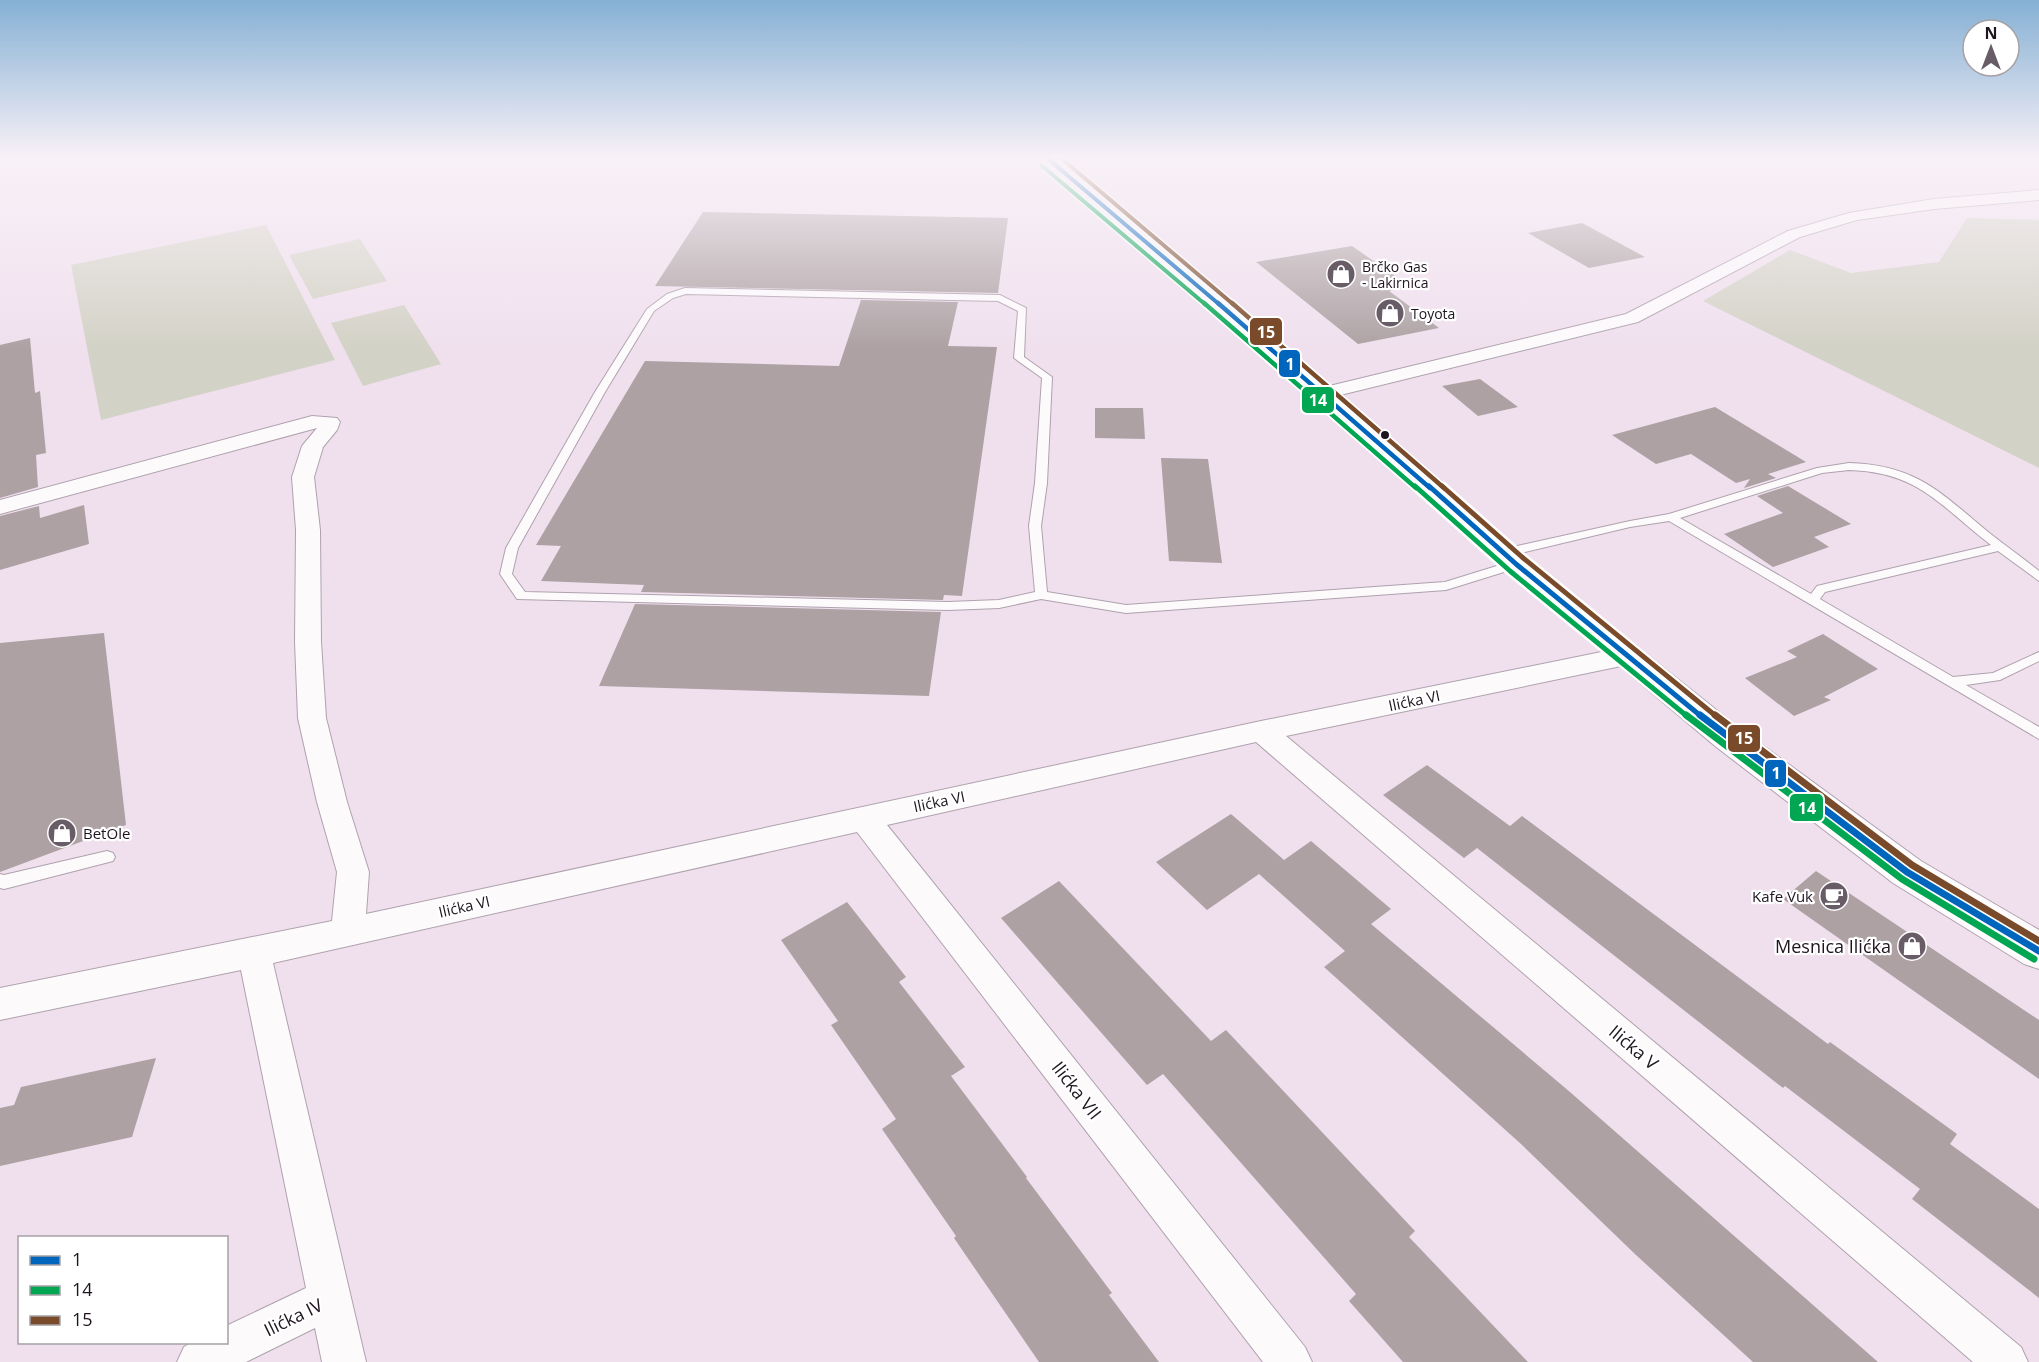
<svg xmlns="http://www.w3.org/2000/svg" width="2039" height="1362" font-family="'Open Sans',sans-serif">
	<style>
		.green { fill: #d3d2c6 }
		.building { fill: #ada1a3 }
		.lines { fill: none; stroke-linecap: round; stroke-linejoin: round }
		.lane-casing { stroke: #aea2ad; stroke-width: 2 }
		.street-casing { stroke: #aea2ad; stroke-width: 2 }
		.secondary-casing { stroke: #aea2ad; stroke-width: 2 }
		.lane { fill: #fdfafc; fill-rule: evenodd }
		.street { fill: #fdfafc; fill-rule: evenodd }
		.secondary { fill: #fdfafc; fill-rule: evenodd }
		.bus-1-far3-casing { stroke: #fff; stroke-width: 7 }
		.bus-1-far2-casing { stroke: #fff; stroke-width: 8 }
		.bus-1-far1-casing { stroke: #fff; stroke-width: 10 }
		.bus-1-casing { stroke: #fff; stroke-width: 11 }
		.bus-2-far3-casing { stroke: #fff; stroke-width: 7 }
		.bus-2-far2-casing { stroke: #fff; stroke-width: 8 }
		.bus-2-far1-casing { stroke: #fff; stroke-width: 10 }
		.bus-2-casing { stroke: #fff; stroke-width: 11 }
		.bus-3-far3-casing { stroke: #fff; stroke-width: 7 }
		.bus-3-far2-casing { stroke: #fff; stroke-width: 8 }
		.bus-3-far1-casing { stroke: #fff; stroke-width: 10 }
		.bus-3-casing { stroke: #fff; stroke-width: 11 }
		.bus-1-far3 { stroke: #0065bd; stroke-width: 4 }
		.bus-1-far2 { stroke: #0065bd; stroke-width: 4.5 }
		.bus-1-far1 { stroke: #0065bd; stroke-width: 5 }
		.bus-1 { stroke: #0065bd; stroke-width: 7 }
		.bus-2-far3 { stroke: #00a651; stroke-width: 4 }
		.bus-2-far2 { stroke: #00a651; stroke-width: 4.5 }
		.bus-2-far1 { stroke: #00a651; stroke-width: 5 }
		.bus-2 { stroke: #00a651; stroke-width: 7 }
		.bus-3-far3 { stroke: #7a4b2a; stroke-width: 4 }
		.bus-3-far2 { stroke: #7a4b2a; stroke-width: 4.5 }
		.bus-3-far1 { stroke: #7a4b2a; stroke-width: 5 }
		.bus-3 { stroke: #7a4b2a; stroke-width: 7 }
		.bus-dot { fill: #1f151f; stroke: #fff; stroke-width: 2 }
		.labels { text-anchor: middle; dominant-baseline: central; stroke-width: 4.5; stroke-linejoin: round; paint-order: stroke }
		.far-poi-label { font-size: 14px; fill: #1f151f; stroke: #fff; text-anchor: start }
		.street-label { font-size: 15px; fill: #1f151f; stroke: #fff }
		.poi-label { font-size: 15px; fill: #1f151f; stroke: #fff; text-anchor: start }
		.near-poi-label { font-size: 18px; fill: #1f151f; stroke: #fff; text-anchor: end }
		.near-street-label { font-size: 18px; fill: #1f151f; stroke: #fff }
		.line-badge { stroke: #fff; stroke-width: 2 }
		.badge-label { font-size: 16px; text-anchor: middle; font-weight: bold; fill: #fff }
	</style>
	<rect width="100%" height="100%" fill="#f0e0ee"/>
	<g class="green">
		<path d="M1967,218L2039,220V468L1703,301L1790,250L1851,273L1939,262Z"/>
		<path d="M266,225L335,360L101,420L71,265Z"/>
		<path d="M360,239L387,281L313,299L289,255Z"/>
		<path d="M404,305L441,364L363,386L331,323Z"/>
	</g>
	<g class="building">
		<path d="M703,212L1008,218L998,293L655,286Z"/>
		<path d="M1582,223L1645,257L1589,268L1528,233Z"/>
		<path d="M1352,246L1411,287L1389,291L1439,328L1358,344L1256,262Z"/>
		<path d="M861,300L958,302L948,346L997,347L962,596L944,595L943,600L641,592L644,585L541,581L561,546L536,545L645,361L839,366Z"/>
		<path d="M30,338L35,393L40,391L46,453L36,455L38,487L0,498V345Z"/>
		<path d="M1480,379L1518,407L1478,416L1442,386Z"/>
		<path d="M1715,407L1806,462L1768,474L1776,478L1744,488L1750,479L1736,483L1691,454L1656,464L1612,435Z"/>
		<path d="M1095,408H1143L1145,439L1095,438Z"/>
		<path d="M1161,458L1208,459L1222,563L1169,561Z"/>
		<path d="M1788,486L1851,524L1814,537L1829,547L1773,567L1724,534L1783,513L1757,496Z"/>
		<path d="M84,505L89,544L0,570V516L39,506L40,518Z"/>
		<path d="M635,604L941,612L929,696L599,686Z"/>
		<path d="M104,633L126,825L0,872V643Z"/>
		<path d="M1823,634L1878,669L1824,697L1831,700L1794,716L1745,678L1797,657L1787,651Z"/>
		<path d="M1427,765L1510,826L1522,816L1828,1044L1830,1042L1957,1134L1950,1144L2039,1209V1298L1912,1199L1920,1189L1785,1086L1783,1088L1477,848L1464,858L1383,795Z"/>
		<path d="M1231,814L1284,860L1311,841L1391,909L1371,924L1570,1092L1878,1362H1753L1636,1255L1521,1144L1324,967L1345,951L1259,874L1207,910L1156,862Z"/>
		<path d="M1816,871L2039,1020V1079L1783,899Z"/>
		<path d="M1059,881L1211,1041L1226,1030L1415,1231L1409,1237L1528,1362H1403L1349,1301L1356,1294L1163,1074L1147,1085L1001,918Z"/>
		<path d="M847,902L906,977L899,982L965,1067L951,1076L1027,1177L1026,1178L1112,1293L1109,1295L1159,1362H1039L954,1238L956,1236L882,1129L896,1119L831,1025L838,1021L781,940Z"/>
		<path d="M156,1058L132,1137L0,1166V1108L14,1105L21,1087Z"/>
	</g>
	<g class="lines">
		<g class="lane-casing">
			<g id="lane">
				<path d="M685,288L1000,295L1026,308L1024,357L1052,377L1047,483L1041,526L1047,592L1126,605L1445,582L1516,560L1522,564L1520,567L1446,590L1126,613L1041,599L999,608L948,610L517,599L500,574L506,548L595,392L647,309L667,294ZM686,294L998,301L1018,311L1014,358L1042,378L1035,483L1029,526L1035,592L999,600L948,602L525,592L512,574L518,548L605,392L654,311L673,298Z"/>
				<path d="M1849,463C1915,465 1939,491 1987,531C2004,545 2022,557 2039,571V581L1998,551L1825,592L1820,599L1953,677L1993,673L2039,652V661L2000,680L1966,685L2039,727V739L1669,521L1630,527L1504,557L1498,553L1504,549L1630,521L1669,514L1817,468ZM1849,470C1919,472 1940,506 1991,545L1817,586L1811,594L1680,518L1822,473Z"/>
				<path d="M107,851L113,853L115,857L113,861L4,889L0,888V874L4,875Z"/>
			</g>
		</g>
		<g class="street-casing">
			<g id="street">
				<path d="M2039,190V200L1934,209L1857,220L1800,237L1638,322L1324,399L1317,397L1314,393L1317,389L1626,314L1788,231L1849,213L1934,199Z"/>
				<path d="M312,416L337,418L340,422L337,430L323,447L314,477L320,530L321,642L326,718L347,802L369,872L366,914L1261,721L1626,647L1635,650L1639,656L1635,662L1626,665L1286,736L2021,1347L2028,1362H1973L1256,742L887,825L1305,1347L1312,1362H1263L857,832L273,963L366,1362H322L315,1328L246,1362H177L184,1347L192,1342H226V1326L306,1288L241,970L0,1020V988L332,921L337,872L317,802L298,718L295,642L296,530L292,477L302,446L317,428L0,514V500Z"/>
			</g>
		</g>
		<g class="secondary-casing">
			<path id="secondary" d="M1038,158H1058L1333,388L1526,558L1739,728L1921,861L2039,930V969L2024,964L1893,883L1715,746L1506,570L1315,398Z"/>
		</g>
		<use href="#lane" class="lane"/>
		<use href="#street" class="street"/>
		<use href="#secondary" class="secondary"/>
		<g class="bus-1-far3-casing">
			<path id="bus-1-far3" d="M1047,158L1220,305"/>
		</g>
		<g class="bus-1-far2-casing">
			<path id="bus-1-far2" d="M1218,303L1430,488"/>
		</g>
		<g class="bus-1-far1-casing">
			<path id="bus-1-far1" d="M1429,486L1516,564L1702,717"/>
		</g>
		<g class="bus-1-casing">
			<path id="bus-1" d="M1700,715L1907,872L2039,951"/>
		</g>
		<g class="bus-2-far3-casing">
			<path id="bus-2-far3" d="M1041,165L1206,305"/>
		</g>
		<g class="bus-2-far2-casing">
			<path id="bus-2-far2" d="M1204,303L1416,488"/>
		</g>
		<g class="bus-2-far1-casing">
			<path id="bus-2-far1" d="M1415,486L1510,571L1688,717"/>
		</g>
		<g class="bus-2-casing">
			<path id="bus-2" d="M1686,715L1902,879L2034,959"/>
		</g>
		<g class="bus-3-far3-casing">
			<path id="bus-3-far3" d="M1061,158L1234,305"/>
		</g>
		<g class="bus-3-far2-casing">
			<path id="bus-3-far2" d="M1232,303L1444,488"/>
		</g>
		<g class="bus-3-far1-casing">
			<path id="bus-3-far1" d="M1442,486L1522,557L1717,717"/>
		</g>
		<g class="bus-3-casing">
			<path id="bus-3" d="M1715,715L1912,865L2039,941"/>
		</g>
		<use href="#bus-1-far3" class="bus-1-far3"/>
		<use href="#bus-1-far2" class="bus-1-far2"/>
		<use href="#bus-1-far1" class="bus-1-far1"/>
		<use href="#bus-1" class="bus-1"/>
		<use href="#bus-2-far3" class="bus-2-far3"/>
		<use href="#bus-2-far2" class="bus-2-far2"/>
		<use href="#bus-2-far1" class="bus-2-far1"/>
		<use href="#bus-2" class="bus-2"/>
		<use href="#bus-3-far3" class="bus-3-far3"/>
		<use href="#bus-3-far2" class="bus-3-far2"/>
		<use href="#bus-3-far1" class="bus-3-far1"/>
		<use href="#bus-3" class="bus-3"/>
	</g>
	<linearGradient id="sky" x2="0" y2="1"><stop stop-color="#85b0d4"/><stop offset="0.45" stop-color="#f8f1f7"/><stop offset="1" stop-color="#f8f1f7" stop-opacity="0"/></linearGradient>
	<rect width="2039" height="349" fill="url(#sky)"/>
	<defs>
		<g id="shop-disc" transform="scale(1.5)"><circle r="9.5" fill="#685c67" stroke="#fff"/><path d="M-5-2.5h2.3a2.7 3.5 0 0 1 5.4 0H5L5.5 6h-11ZM-1.5-2.5h3a1.5 2.3 0 0 0-3 0Z" fill="#fff"/></g>
		<g id="cafe-disc" transform="scale(1.5)"><circle r="9.5" fill="#685c67" stroke="#fff"/><path d="M-5.5-4.5H6V0H3Q3 3.5 0 3.5H-2.5Q-5.5 3.5-5.5 0ZM3-3.2v2h1.7v-2ZM-6 4.5H4V6H-6Z" fill="#fff"/></g>
	</defs>
	<g fill-rule="evenodd">
		<use href="#shop-disc" x="1341" y="274"/>
		<use href="#shop-disc" x="1390" y="313"/>
		<use href="#shop-disc" x="62" y="833"/>
		<use href="#cafe-disc" x="1834" y="896"/>
		<use href="#shop-disc" x="1912" y="946"/>
	</g>
	<circle class="bus-dot" cx="1385" cy="435" r="5"/>
	<g class="labels">
		<g class="far-poi-label">
			<text x="1362" y="266">Brčko Gas<tspan x="1362" dy="16">- Lakirnica</tspan></text>
			<text x="1411" y="313">Toyota</text>
		</g>
		<g class="street-label">
			<text transform="translate(1414 700) rotate(-12)">Ilićka VI</text>
			<text transform="translate(939 801) rotate(-12)">Ilićka VI</text>
			<text transform="translate(464 906) rotate(-13)">Ilićka VI</text>
		</g>
		<g class="poi-label">
			<text x="83" y="833">BetOle</text>
			<text x="1813" y="896" text-anchor="end">Kafe Vuk</text>
		</g>
		<g class="near-poi-label">
			<text x="1891" y="946">Mesnica Ilićka</text>
		</g>
		<g class="near-street-label">
			<text transform="translate(1634 1047) rotate(40)">Ilićka V</text>
			<text transform="translate(1077 1090) rotate(52)">Ilićka VII</text>
			<text transform="translate(293 1317) rotate(-26)">Ilićka IV</text>
		</g>
	</g>
	<g class="line-badge">
		<rect x="1249" y="317" width="34" height="29" rx="6" fill="#7a4b2a"/>
		<rect x="1278" y="349" width="23" height="29" rx="6" fill="#0065bd"/>
		<rect x="1301" y="386" width="34" height="28" rx="6" fill="#00a651"/>
		<rect x="1727" y="724" width="34" height="29" rx="6" fill="#7a4b2a"/>
		<rect x="1764" y="759" width="23" height="29" rx="6" fill="#0065bd"/>
		<rect x="1789" y="793" width="35" height="29" rx="6" fill="#00a651"/>
	</g>
	<g class="badge-label">
		<text x="1266" y="338">15</text>
		<text x="1290" y="370">1</text>
		<text x="1318" y="406">14</text>
		<text x="1744" y="744">15</text>
		<text x="1776" y="779">1</text>
		<text x="1807" y="814">14</text>
	</g>
	<rect x="18" y="1236" width="210" height="108" fill="#ffffff" stroke="#a5a1a5" stroke-width="1.5"/>
	<rect x="30" y="1256" width="30" height="9" fill="#0065bd" stroke="#a5a1a5" stroke-width="1.5"/>
	<text x="72" y="1266" font-size="18" fill="#1f151f">1</text>
	<rect x="30" y="1286" width="30" height="9" fill="#00a651" stroke="#a5a1a5" stroke-width="1.5"/>
	<text x="72" y="1296" font-size="18" fill="#1f151f">14</text>
	<rect x="30" y="1316" width="30" height="9" fill="#7a4b2a" stroke="#a5a1a5" stroke-width="1.5"/>
	<text x="72" y="1326" font-size="18" fill="#1f151f">15</text>
	<g transform="translate(1991 48)"><circle r="28" fill="#ffffff" stroke="#a5a1a5" stroke-width="1.5"/>
	<path d="M0-4.5L10 22L0 15L-10 22Z" fill="#685c67"/>
	<text y="-9" font-size="16" font-weight="bold" text-anchor="middle" fill="#1f151f">N</text>
	</g>
</svg>
